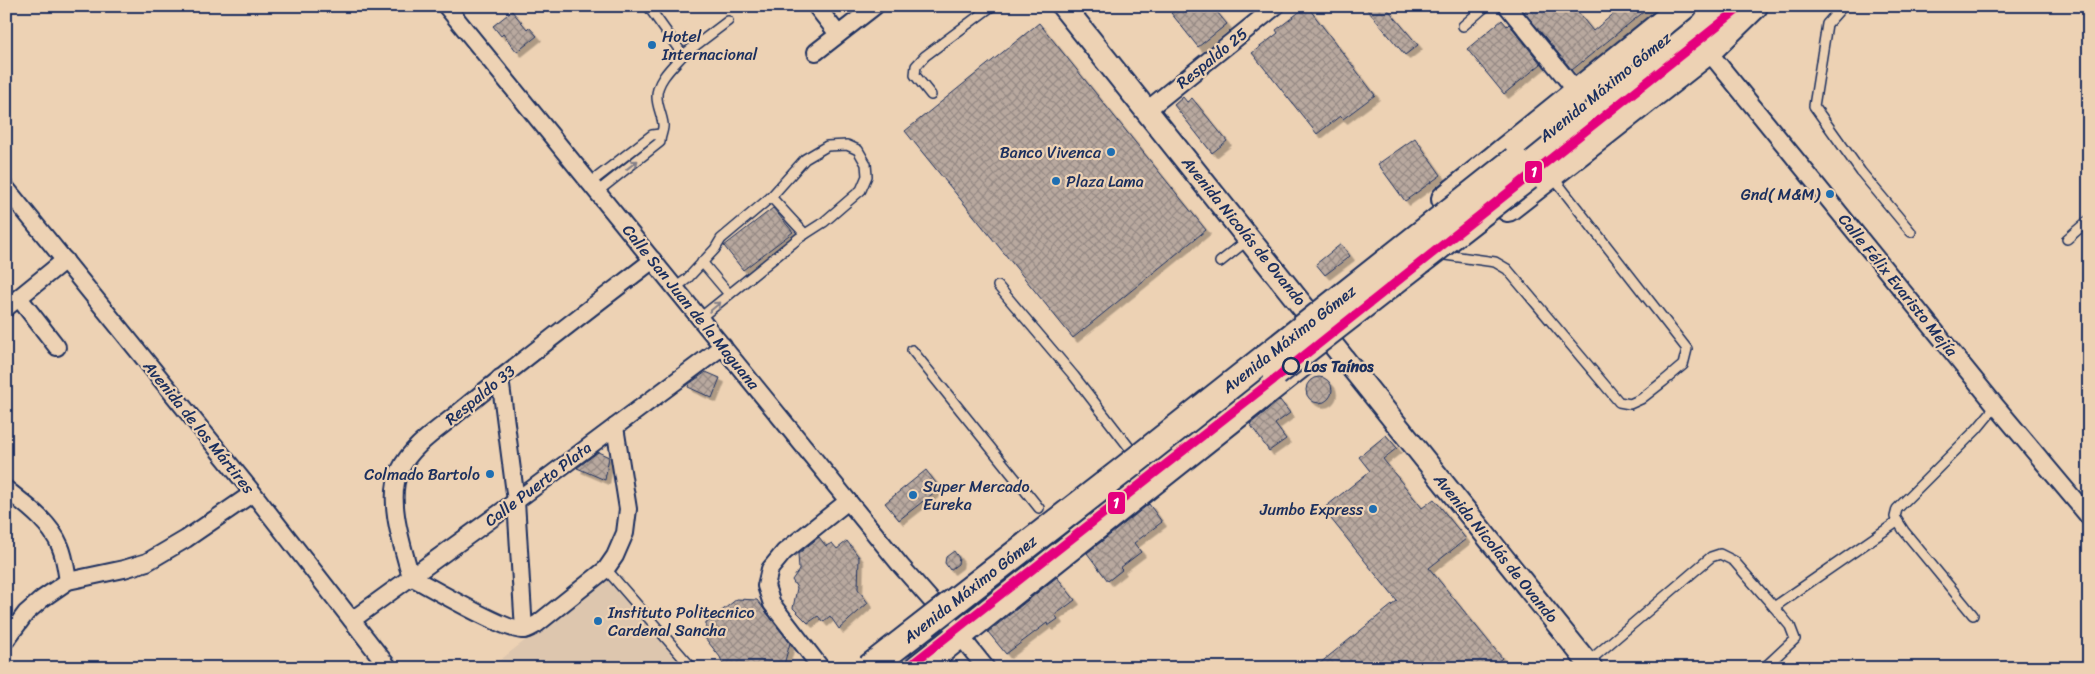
<svg xmlns="http://www.w3.org/2000/svg" width="2095" height="674" font-family="Sriracha,sans-serif">
	<style>
		.built { fill: #ddc6ae }
		.building { fill: url(#building-cross-hatch); stroke: #1b2f5e; filter: url(#shadow) }
		.lines { fill: none; stroke-linecap: round; stroke-linejoin: round }
		.service-casing { stroke: #1b2f5e; stroke-width: 12 }
		.minor-casing { stroke: #1b2f5e; stroke-width: 20 }
		.tertiary-casing { stroke: #1b2f5e; stroke-width: 24 }
		.secondary-casing { stroke: #1b2f5e; stroke-width: 26 }
		.primary-casing { stroke: #1b2f5e; stroke-width: 30 }
		.service { stroke: #edd2b4; stroke-width: 9 }
		.minor { stroke: #edd2b4; stroke-width: 16 }
		.tertiary { stroke: #edd2b4; stroke-width: 20 }
		.secondary { stroke: #edd2b4; stroke-width: 22 }
		.primary { stroke: #edd2b4; stroke-width: 26 }
		.primary-bridge-casing { stroke: #1b2f5e; stroke-width: 30; stroke-linecap: butt }
		.primary-bridge { stroke: #edd2b4; stroke-width: 26 }
		.metro-1-casing { stroke: #edd2b4; stroke-width: 12 }
		.metro-1 { stroke: #e5007d; stroke-width: 9 }
		.oneway { stroke: #848089 }
		.poi-dot { fill: #1f6fb2; stroke: #edd2b4; stroke-width: 2 }
		.stop-dot { fill: #edd2b4; stroke: #1b2f5e; stroke-width: 2.5 }
		.labels { text-anchor: middle; dominant-baseline: central; stroke-width: 4.5; stroke-linejoin: round; paint-order: stroke }
		.poi-label { font-size: 16px; fill: #1b2f5e; stroke: #edd2b4; text-anchor: start }
		.street-label { font-size: 16px; fill: #1b2f5e; stroke: #edd2b4 }
		.stop-label { font-size: 16px; font-weight: bold; fill: #1b2f5e; stroke: #edd2b4; text-anchor: start }
		.line-badge { stroke: #edd2b4; stroke-width: 2 }
		.badge-label { font-size: 14px; text-anchor: middle; font-weight: bold; fill: #fff }
	</style>
	<defs>
		<pattern id="building-cross-hatch" width="8" height="8" patternUnits="userSpaceOnUse" patternTransform="scale(1.25)"><rect width="8" height="8" fill="#b9a99f"/><path d="M0 0l8 8M0 8l8-8" fill="none" stroke="#968a85"/></pattern>
		<filter id="shadow"><feDropShadow dx="4.5" dy="4.5" stdDeviation="0" flood-color="#0004"/></filter>
	</defs>
	<rect width="100%" height="100%" fill="#edd2b4"/>
	<filter id="ink" filterUnits="userSpaceOnUse"><feTurbulence type="fractalNoise" baseFrequency=".02" numOctaves="2"/><feDisplacementMap in="SourceGraphic" scale="10" xChannelSelector="R" yChannelSelector="G"/><feConvolveMatrix kernelMatrix="1 2 1 2 8 2 1 2 1" color-interpolation-filters="sRGB"/></filter>
	<g filter="url(#ink)">
		<path class="built" d="M609,575L682,668H490Z"/>
		<g class="building">
			<path d="M1180,6H1212L1227,24L1198,47L1171,13Z"/>
			<path d="M1307,6L1375,95L1343,119L1340,116L1317,134L1252,53L1278,33L1276,30Z"/>
			<path d="M1364,6H1385L1418,45L1405,55Z"/>
			<path d="M1531,6H1573L1593,31L1623,6H1651L1572,70L1524,12Z"/>
			<path d="M512,11L527,29L529,27L537,36L517,52L503,34L501,36L493,26Z"/>
			<path d="M1502,20L1507,26L1509,24L1541,64L1504,94L1467,49Z"/>
			<path d="M1039,23L1206,230L1073,338L905,131Z"/>
			<path d="M1183,97L1187,102L1192,98L1227,141L1212,153L1174,105Z"/>
			<path d="M1415,138L1441,175L1405,201L1378,164Z"/>
			<path d="M773,208L793,232L743,270L724,246Z"/>
			<path d="M1341,244L1350,256L1325,275L1316,264Z"/>
			<path d="M706,372L720,378L712,398L688,387L689,384Z"/>
			<circle cx="1319" cy="390" r="13"/>
			<path d="M1280,400L1290,413L1275,424L1286,439L1269,451L1250,424Z"/>
			<path d="M1386,435L1397,448L1383,459L1422,508L1434,499L1466,539L1429,568L1502,658L1491,668H1314L1397,601L1323,509L1370,471L1359,457Z"/>
			<path d="M598,452L609,457L605,480L577,468Z"/>
			<path d="M926,470L940,488L899,520L885,503Z"/>
			<path d="M1149,504L1162,522L1134,543L1141,552L1120,568L1122,570L1108,581L1087,553Z"/>
			<path d="M819,537L826,546L832,543L837,549L847,541L859,557L858,589L868,603L839,629L830,616L823,622L818,616L808,623L793,608L797,588L792,580L799,570L798,554Z"/>
			<path d="M954,551L959,558L958,564L950,570L945,563L946,557Z"/>
			<path d="M1057,577L1075,600L1055,615L1058,619L1048,626L1047,623L1006,654L988,632Z"/>
			<path d="M737,599L757,600L790,643L783,668H730L723,665L720,657L705,638L706,623Z"/>
		</g>
		<g class="lines">
			<g class="service-casing">
				<g id="service">
					<path d="M1843,6L1827,24L1814,106L1861,172L1911,232"/>
					<path d="M1463,26L1486,6"/>
					<path d="M683,55L728,21"/>
					<path d="M931,95L915,75L916,66L925,56L992,6"/>
					<path d="M590,183L652,135L660,134"/>
					<path d="M597,192L660,142C660,135 664,130 663,124C662,115 657,106 657,97C656,81 673,66 683,55L648,6"/>
					<path d="M771,197L805,234"/>
					<path d="M2067,239L2089,220"/>
					<path d="M1445,255L1495,262L1507,269L1619,402L1630,404L1641,399L1664,381L1683,365L1687,349L1552,176"/>
					<path d="M702,262L729,294"/>
					<path d="M1220,262L1249,239"/>
					<path d="M998,286L1074,376L1132,451"/>
					<path d="M675,288L687,279L715,249L721,239L771,197L805,159L827,146L847,145L858,150L866,164L867,176L861,190L824,222L799,238L700,318"/>
					<path d="M912,350L1039,508"/>
					<path d="M606,569L692,668"/>
					<path d="M1973,615L1904,531L1895,517L1897,509L1977,429L1996,406"/>
					<path d="M1588,662L1711,557L1720,554L1734,561L1774,607"/>
					<path d="M1764,668L1795,639L1790,626L1774,607L1897,522"/>
				</g>
			</g>
			<g class="minor-casing">
				<g id="minor">
					<path d="M446,6L901,566L937,607L986,668"/>
					<path d="M816,6L838,34"/>
					<path d="M1507,6L1577,92"/>
					<path d="M1708,51L1996,406L2089,517"/>
					<path d="M816,52L875,6"/>
					<path d="M1147,110L1276,6"/>
					<path d="M6,188L253,493L389,668"/>
					<path d="M19,298L57,347"/>
					<path d="M6,308L65,260"/>
					<path d="M500,378L516,501L524,630"/>
					<path d="M615,427L628,509L625,533L615,556L606,569L537,624C533,626 528,630 523,630C507,632 430,587 411,577C403,548 386,499 400,470C412,445 439,429 459,412C523,359 588,310 653,260"/>
					<path d="M6,489C26,505 50,522 60,546C65,557 66,570 68,581"/>
					<path d="M352,620L516,501L723,346"/>
					<path d="M6,640L26,613L42,599L68,581L124,569L147,562L186,539L253,493"/>
					<path d="M821,668L772,604L766,586L770,569L784,552L848,501"/>
				</g>
			</g>
			<g class="tertiary-casing">
				<path id="tertiary" d="M1330,341L1592,668"/>
			</g>
			<g class="secondary-casing">
				<path id="secondary" d="M1063,6L1323,332"/>
			</g>
			<g class="primary-casing">
				<g id="primary">
					<path d="M1445,199L1684,6"/>
					<path d="M1508,208L1708,51L1754,6"/>
					<path d="M918,668L1301,364"/>
				</g>
			</g>
			<use href="#service" class="service"/>
			<use href="#minor" class="minor"/>
			<use href="#tertiary" class="tertiary"/>
			<use href="#secondary" class="secondary"/>
			<use href="#primary" class="primary"/>
			<g class="primary-bridge-casing">
				<g id="primary-bridge">
					<path d="M1276,373L1528,177"/>
					<path d="M869,668L1126,468L1515,160"/>
				</g>
			</g>
			<use href="#primary-bridge" class="primary-bridge"/>
			<g class="metro-1-casing">
				<path id="metro-1" d="M907,668L1291,366L1742,6"/>
			</g>
			<use href="#metro-1" class="metro-1"/>
		</g>
		<defs><path id="oneway-shaft" d="M-6 0H5M1.5-3L5.5 0L1.5 3" fill="none" stroke-width="1.6" stroke-linecap="round" stroke-linejoin="round" transform="scale(1.25)"/></defs>
		<g class="oneway">
			<use href="#oneway-shaft" transform="translate(632 165) rotate(-38)"/>
			<use href="#oneway-shaft" transform="translate(715 307) rotate(-40)"/>
		</g>
	</g>
	<g class="poi-dot">
		<circle cx="652" cy="45" r="5"/>
		<circle cx="1111" cy="152" r="5"/>
		<circle cx="1056" cy="181" r="5"/>
		<circle cx="1830" cy="194" r="5"/>
		<circle cx="490" cy="474" r="5"/>
		<circle cx="913" cy="495" r="5"/>
		<circle cx="1373" cy="509" r="5"/>
		<circle cx="598" cy="621" r="5"/>
	</g>
	<circle class="stop-dot" cx="1291" cy="366" r="8"/>
	<g class="labels">
		<g class="poi-label">
			<text x="662" y="36">Hotel<tspan x="662" dy="18">Internacional</tspan></text>
			<text x="1101" y="152" text-anchor="end">Banco Vivenca</text>
			<text x="1066" y="181">Plaza Lama</text>
			<text x="1820" y="194" text-anchor="end">Gnd( M&amp;M)</text>
			<text x="480" y="474" text-anchor="end">Colmado Bartolo</text>
			<text x="923" y="486">Super Mercado<tspan x="923" dy="18">Eureka</tspan></text>
			<text x="1363" y="509" text-anchor="end">Jumbo Express</text>
			<text x="608" y="612">Instituto Politecnico<tspan x="608" dy="18">Cardenal Sancha</tspan></text>
		</g>
		<g class="street-label">
			<text transform="translate(1212 58) rotate(-39)">Respaldo 25</text>
			<text transform="translate(1605 87) rotate(-39)">Avenida Máximo Gómez</text>
			<text transform="translate(1244 231) rotate(51)">Avenida Nicolás de Ovando</text>
			<text transform="translate(1898 285) rotate(51)">Calle Félix Evaristo Mejía</text>
			<text transform="translate(691 307) rotate(51)">Calle San Juan de la Maguana</text>
			<text transform="translate(1289 339) rotate(-38)">Avenida Máximo Gómez</text>
			<text transform="translate(480 395) rotate(-39)">Respaldo 33</text>
			<text transform="translate(199 427) rotate(51)">Avenida de los Mártires</text>
			<text transform="translate(538 484) rotate(-37)">Calle Puerto Plata</text>
			<text transform="translate(1496 548) rotate(51)">Avenida Nicolás de Ovando</text>
			<text transform="translate(970 589) rotate(-38)">Avenida Máximo Gómez</text>
		</g>
		<g class="stop-label">
			<text x="1304" y="366">Los Taínos</text>
		</g>
	</g>
	<g class="line-badge">
		<rect x="1524" y="160" width="19" height="24" rx="5" fill="#e5007d"/>
		<rect x="1107" y="491" width="19" height="24" rx="5" fill="#e5007d"/>
	</g>
	<g class="badge-label">
		<text x="1534" y="177">1</text>
		<text x="1116" y="508">1</text>
	</g>
	<rect width="2095" height="674" fill="none" stroke="#edd2b4" stroke-width="25"/>
	<rect x="12" y="12" width="2070" height="649" fill="none" stroke="#1b2f5e" stroke-width="2" filter="url(#ink)"/>
</svg>
